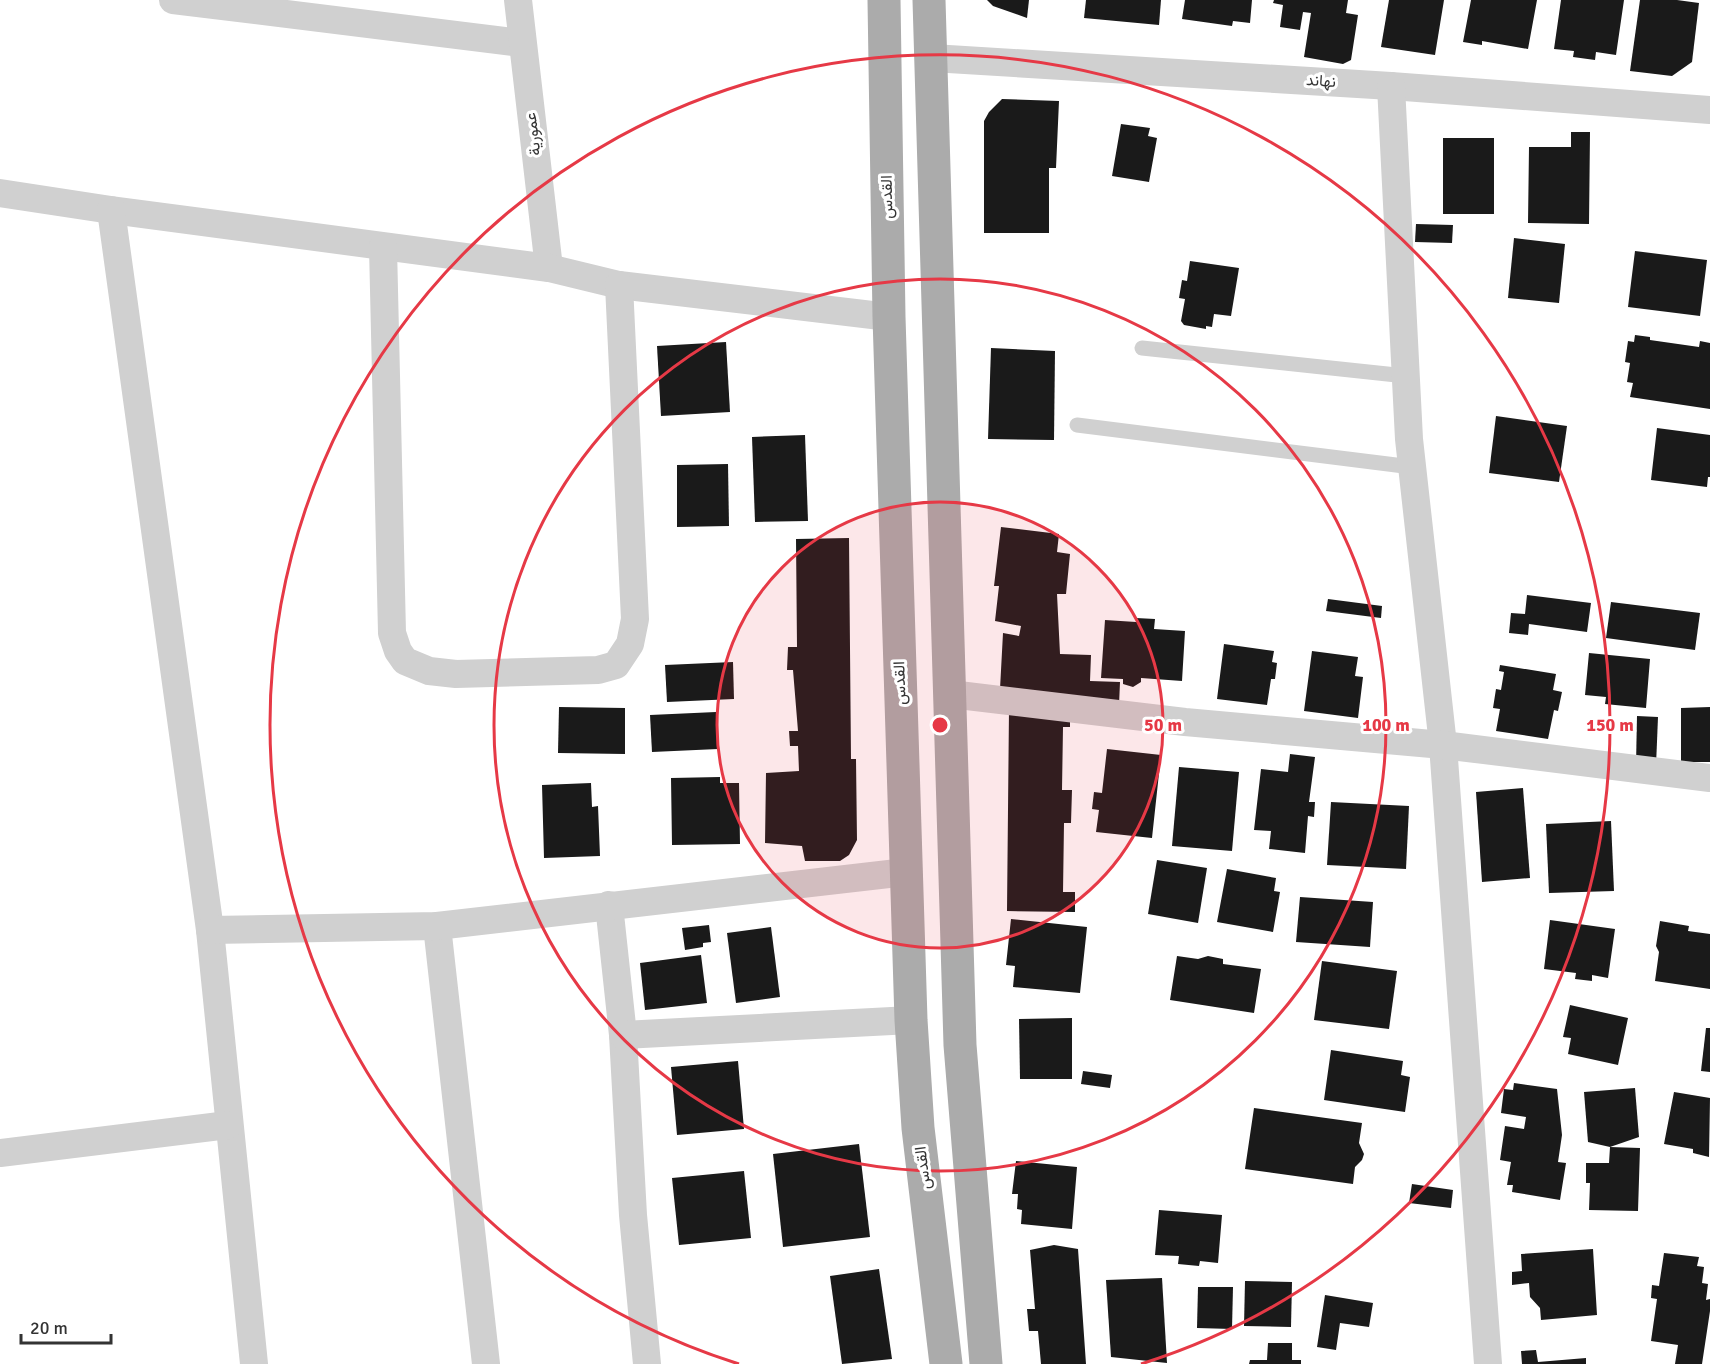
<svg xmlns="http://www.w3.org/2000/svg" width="1710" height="1364" font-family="Signika,Vazirmatn,sans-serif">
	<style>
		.building { fill: #1a1a1a }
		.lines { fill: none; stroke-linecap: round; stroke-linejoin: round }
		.service { stroke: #d0d0d0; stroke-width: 15 }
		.minor { stroke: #d0d0d0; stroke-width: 28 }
		.primary { stroke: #ababab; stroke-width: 33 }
		.ring { fill: none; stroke: #e63946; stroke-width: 3 }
		.labels { text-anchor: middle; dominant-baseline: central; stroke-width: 6; stroke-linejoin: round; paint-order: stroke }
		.street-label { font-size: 16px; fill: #333; stroke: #fff }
		.centre { fill: #e63946; stroke: #fff; stroke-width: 3 }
		.ring-label { font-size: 18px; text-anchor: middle; font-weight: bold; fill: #e63946; stroke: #fff; stroke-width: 6; stroke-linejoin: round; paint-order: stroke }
	</style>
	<rect width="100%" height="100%" fill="#fff"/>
	<g class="building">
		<path d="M987,0H1029L1027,18L993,6Z"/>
		<path d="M1086,0H1161L1159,25L1084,18Z"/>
		<path d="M1185,0H1252L1250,23L1233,21L1232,26L1182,19Z"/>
		<path d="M1274,0H1348L1346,13L1358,15L1351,60L1343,64L1304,57L1311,13L1303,12L1300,30L1280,27L1283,5L1273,3Z"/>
		<path d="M1389,0H1444L1435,55L1381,47Z"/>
		<path d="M1471,0H1537L1528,49L1482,41V45L1463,42Z"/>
		<path d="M1561,0H1624L1616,55L1596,52L1595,60L1573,57L1574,51L1554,49Z"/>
		<path d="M1640,0H1677L1699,3L1692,62L1672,76L1630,71Z"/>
		<path d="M1002,99L1059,101L1056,168H1049V233H984V121L989,112Z"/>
		<path d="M1121,124L1150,128L1148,136L1157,138L1149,182L1112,176Z"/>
		<path d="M1571,132H1590L1589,224L1528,223L1529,147H1571Z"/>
		<rect x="1443" y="138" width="51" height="76"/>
		<path d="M1416,224L1453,225L1452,243L1415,242Z"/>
		<path d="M1514,238L1565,244L1559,303L1508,298Z"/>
		<path d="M1635,251L1707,260L1700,316L1628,307Z"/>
		<path d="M1190,261L1239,268L1231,316L1214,314L1212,327L1206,326V329L1184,325L1181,321L1185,299L1179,298L1182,280L1187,281Z"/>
		<path d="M1635,335L1650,337V340L1699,347L1700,341L1710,343V409L1630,397L1633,383L1627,382L1630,363L1625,362L1628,341L1634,342Z"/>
		<path d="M726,342L730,412L661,416L657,346Z"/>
		<path d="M991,348L1055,351L1054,440L988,439Z"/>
		<path d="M1496,416L1567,426L1559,482L1489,473Z"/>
		<path d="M1657,428L1710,435V477H1708L1707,487L1651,480Z"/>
		<path d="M805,435L808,521L755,522L752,437Z"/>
		<path d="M728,464L729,526L677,527V465Z"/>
		<path d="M1001,527L1059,534L1057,552L1070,554L1066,594H1057L1060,654L1091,655L1090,681L1120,682L1119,705L1000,689L1003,633L1019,636L1021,626L995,621L999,586H994Z"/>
		<path d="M849,538L851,759H856L857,840L849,855L840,861H805L802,846L765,843L766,773L799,771L798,746H790L789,731H798L793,670H787L788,647H797L796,539Z"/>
		<path d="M1527,595L1591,603L1587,632L1529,624L1528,635L1509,633L1511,613L1525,614Z"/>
		<path d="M1328,599L1382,606L1381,618L1326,611Z"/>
		<path d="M1611,602L1700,613L1695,650L1606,638Z"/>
		<path d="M1136,618L1155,619L1154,629L1185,631L1182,681L1141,678V682L1133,687L1123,684V679L1101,678L1105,620L1136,622Z"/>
		<path d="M1224,644L1274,651L1272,662L1277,663L1275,679H1271L1267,705L1217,699Z"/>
		<path d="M1312,651L1358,657L1355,676L1363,677L1358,718L1304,711Z"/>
		<path d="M1589,653L1650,659L1646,708L1605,704L1606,697L1585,695Z"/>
		<path d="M733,662L734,699L667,702L665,665Z"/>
		<path d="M1500,665L1556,674L1553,690L1562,692L1558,711L1554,710L1548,739L1496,731L1500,709L1493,708L1496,689L1501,690L1504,672L1499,671Z"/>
		<path d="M559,707L625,708V754L558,753Z"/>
		<path d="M1710,707V762H1681V708Z"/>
		<path d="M1009,709H1070V727H1063L1062,790H1072L1071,823H1064L1063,892H1075V912L1007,911Z"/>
		<path d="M716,712L718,749L652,752L650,715Z"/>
		<path d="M1637,716L1658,717L1656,766L1636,765Z"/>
		<path d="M1107,749L1161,755L1152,838L1096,832L1099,810L1092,809L1094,792L1102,793Z"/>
		<path d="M1290,754L1315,757L1309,802H1315L1314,817L1308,816L1305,853L1269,849L1271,831L1254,830L1261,769L1288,772Z"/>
		<path d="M1179,767L1239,772L1232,851L1172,846Z"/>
		<path d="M720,777V783H739L740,844L672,845L671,778Z"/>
		<path d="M591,783L592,807L598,806L600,856L544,858L542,785Z"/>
		<path d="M1523,788L1530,878L1482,882L1476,792Z"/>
		<path d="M1331,802L1409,806L1406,869L1327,865Z"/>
		<path d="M1611,821L1614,891L1549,893L1546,824Z"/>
		<path d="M1157,860L1207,868L1198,923L1148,914Z"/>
		<path d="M1227,869L1276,878L1274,891L1280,892L1273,932L1217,922Z"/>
		<path d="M1300,897L1373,902L1370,947L1296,942Z"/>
		<path d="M1011,919L1087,927L1080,993L1013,987L1015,966L1006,965Z"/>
		<path d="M1550,920L1615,929L1608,978L1592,975V981L1575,979L1576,973L1544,969Z"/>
		<path d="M1660,921L1689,926L1688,931L1710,934V989L1655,981L1659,952L1656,946Z"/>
		<path d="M709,925L711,942L703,943V947L685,950L682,928Z"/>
		<path d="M771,927L780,997L736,1003L727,933Z"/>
		<path d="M701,955L707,1003L645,1010L640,963Z"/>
		<path d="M1177,956L1198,959L1208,956L1223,959V964L1261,969L1254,1013L1170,1000Z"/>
		<path d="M1322,961L1397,971L1389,1029L1314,1020Z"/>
		<path d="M1570,1005L1628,1018L1618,1065L1568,1054L1571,1038L1563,1037Z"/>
		<path d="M1072,1018V1079H1020L1019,1019Z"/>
		<path d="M1706,1028H1710V1072L1701,1071Z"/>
		<path d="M1331,1050L1403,1061L1401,1075L1410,1077L1405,1112L1324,1100Z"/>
		<path d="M738,1061L744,1129L677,1135L671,1067Z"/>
		<path d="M1083,1071L1112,1075L1110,1088L1081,1084Z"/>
		<path d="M1514,1083L1557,1089L1562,1135L1558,1162L1566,1163L1560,1200L1512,1192L1513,1185H1507L1511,1162L1500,1160L1505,1126L1524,1129L1526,1117L1501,1113L1504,1089L1513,1090Z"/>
		<path d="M1635,1088L1639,1137L1610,1147L1588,1142L1584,1092Z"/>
		<path d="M1674,1092L1710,1098L1709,1157L1693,1153V1149L1664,1144Z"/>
		<path d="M1254,1108L1362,1123L1359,1143L1364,1154L1362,1160L1355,1167L1353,1184L1245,1169Z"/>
		<path d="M859,1144L870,1237L783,1247L773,1154Z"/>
		<path d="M1610,1147L1640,1148L1638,1211L1589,1210L1590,1183H1586V1163H1609Z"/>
		<path d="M1016,1161L1077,1167L1072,1229L1021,1224L1022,1210L1017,1209L1018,1194H1012Z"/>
		<path d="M744,1171L751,1238L679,1245L672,1178Z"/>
		<path d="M1412,1184L1453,1190L1451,1208L1409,1203Z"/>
		<path d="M1159,1210L1222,1215L1218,1263L1200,1261L1199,1266L1178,1264L1179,1256L1155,1255Z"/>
		<path d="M1054,1245L1078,1249L1086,1364H1041L1038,1331H1029L1027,1309H1035L1030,1250Z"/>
		<path d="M1593,1249L1597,1315L1541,1320L1540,1308L1530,1297L1529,1283L1512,1285V1272L1522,1271L1521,1254Z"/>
		<path d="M1664,1253L1699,1257L1697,1266L1704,1267L1702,1283L1708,1284L1706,1300L1710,1299V1311L1702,1364H1675L1678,1345L1651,1341L1657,1299L1651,1298L1652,1285L1659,1286Z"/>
		<path d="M879,1269L892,1359L842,1364L830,1276Z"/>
		<path d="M1162,1278L1167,1363L1111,1357L1106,1280Z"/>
		<path d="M1245,1281L1292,1282L1291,1327L1244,1326Z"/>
		<path d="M1198,1287H1233L1232,1329L1197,1328Z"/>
		<path d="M1325,1295L1373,1303L1369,1327L1340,1323L1336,1350L1317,1347Z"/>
		<path d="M1268,1343H1292V1360H1301V1364H1249L1250,1360H1267Z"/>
		<path d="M1536,1350L1538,1362L1586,1358V1364H1522L1521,1351Z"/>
	</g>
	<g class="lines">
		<g class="service">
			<path d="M1142,348L1406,376"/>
			<path d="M1077,425L1412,467"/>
		</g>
		<g class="minor">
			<path d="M173,0L522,43"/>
			<path d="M518,0L549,268"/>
			<path d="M932,58L1391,86L1710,110"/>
			<path d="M1391,86L1409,439L1443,745L1488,1364"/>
			<path d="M0,193L111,210L549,268L619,285L889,317"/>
			<path d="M111,210L210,930L254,1364"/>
			<path d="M383,247L392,633L398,651L405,661L429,671L456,674L598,670L616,665L630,644L635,619L619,285"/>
			<path d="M950,694L1185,722L1443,745L1710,778"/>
			<path d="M609,905L623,1035L633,1215L647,1364"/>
			<path d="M437,926L486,1364"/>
			<path d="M210,930L437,926L906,872"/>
			<path d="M623,1035L911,1020"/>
			<path d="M0,1153L228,1125"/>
		</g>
		<g class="primary">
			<path d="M884,0L889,317L911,1020L918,1128L946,1364"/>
			<path d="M929,0L960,1045L986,1364"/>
		</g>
	</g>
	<circle cx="940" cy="725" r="223" fill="#e63946" fill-opacity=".12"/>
	<g class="ring">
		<circle cx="940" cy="725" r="223"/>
		<circle cx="940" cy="725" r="446"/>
		<path d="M739 1364A670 670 0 1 1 1141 1364"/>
	</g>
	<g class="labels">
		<g class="street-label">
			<text transform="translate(1321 81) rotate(4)">نهاند</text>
			<text transform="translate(533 134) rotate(-97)">عمورية</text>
			<text transform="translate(887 197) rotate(-91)">القدس</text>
			<text transform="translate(900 683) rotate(-92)">القدس</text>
			<text transform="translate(923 1168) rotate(-97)">القدس</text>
		</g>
	</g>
	<circle cx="940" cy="725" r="9" class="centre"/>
	<g class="ring-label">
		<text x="1163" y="731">50 m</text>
		<text x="1386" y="731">100 m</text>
		<text x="1610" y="731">150 m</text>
	</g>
	<path d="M21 1334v9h90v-9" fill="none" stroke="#333333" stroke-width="3"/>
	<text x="30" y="1334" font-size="18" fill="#333333" stroke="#ffffff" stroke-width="4.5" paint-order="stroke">20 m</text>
</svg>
